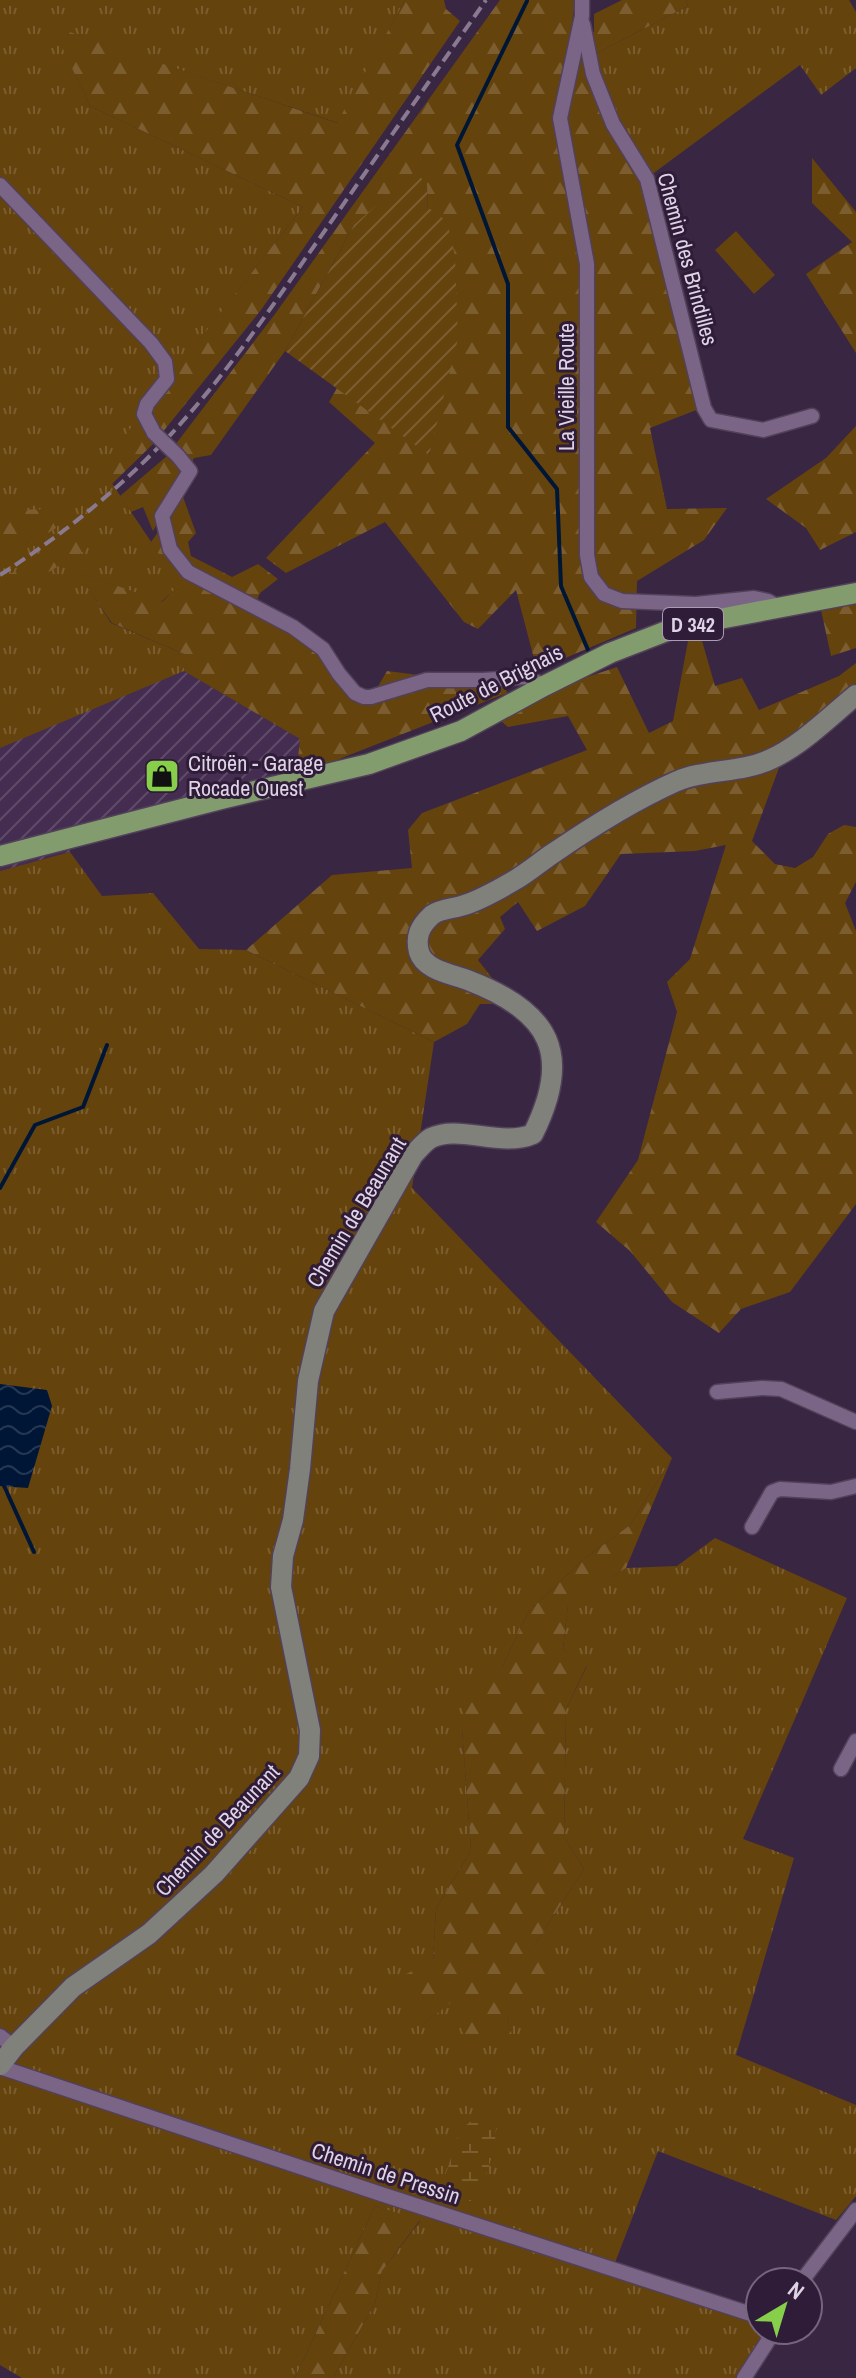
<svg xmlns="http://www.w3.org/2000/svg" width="856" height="2378" font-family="'Archivo Narrow',sans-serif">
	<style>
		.industrial { fill: url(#industrial-furrows) }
		.grass { fill: url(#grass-tufts) }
		.forest { fill: url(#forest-firs) }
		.wetland { fill: url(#wetland-marsh) }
		.park { fill: #65430d }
		.garden { fill: url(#garden-furrows) }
		.water { fill: url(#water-waves) }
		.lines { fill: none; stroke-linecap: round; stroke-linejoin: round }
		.stream { stroke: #001636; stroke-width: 4 }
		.street-casing { stroke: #52415a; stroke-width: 17 }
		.secondary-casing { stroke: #52415a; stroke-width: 23 }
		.primary-casing { stroke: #52415a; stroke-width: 23 }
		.street { stroke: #7b6587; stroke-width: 14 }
		.secondary { stroke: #7f817a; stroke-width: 20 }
		.primary { stroke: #839c6e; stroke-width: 20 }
		.rail { stroke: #897a92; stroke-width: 4; stroke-dasharray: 12 6; stroke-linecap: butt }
		.street-bridge-casing { stroke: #52415a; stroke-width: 17; stroke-linecap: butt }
		.street-bridge { stroke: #7b6587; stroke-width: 14 }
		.labels { text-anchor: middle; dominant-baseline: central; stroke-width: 6; stroke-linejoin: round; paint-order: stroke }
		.shield { fill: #2f1c38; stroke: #aa9cb2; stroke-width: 2 }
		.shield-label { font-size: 20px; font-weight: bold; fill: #dfd3e6 }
		.street-label { font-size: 22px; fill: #dfd3e6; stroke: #2f1c38 }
		.poi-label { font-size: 22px; fill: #dfd3e6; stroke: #2f1c38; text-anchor: start }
	</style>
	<defs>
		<pattern id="industrial-furrows" width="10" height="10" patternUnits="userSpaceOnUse" patternTransform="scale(2)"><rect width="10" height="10" fill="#442d50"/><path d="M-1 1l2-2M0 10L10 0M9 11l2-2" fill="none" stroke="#5f4b69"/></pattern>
		<pattern id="grass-tufts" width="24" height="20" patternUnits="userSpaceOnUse" patternTransform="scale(2)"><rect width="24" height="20" fill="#65430d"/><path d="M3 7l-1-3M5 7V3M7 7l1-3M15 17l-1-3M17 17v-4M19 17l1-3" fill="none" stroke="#7b5d30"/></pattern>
		<pattern id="forest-firs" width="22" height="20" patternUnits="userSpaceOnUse" patternTransform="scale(2)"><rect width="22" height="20" fill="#65430d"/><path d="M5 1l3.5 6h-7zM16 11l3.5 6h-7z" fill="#7b5d30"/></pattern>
		<pattern id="wetland-marsh" width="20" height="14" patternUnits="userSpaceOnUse" patternTransform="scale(2)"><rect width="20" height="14" fill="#65430d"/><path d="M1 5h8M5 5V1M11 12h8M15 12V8" fill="none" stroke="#7b5d30"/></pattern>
		<pattern id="garden-furrows" width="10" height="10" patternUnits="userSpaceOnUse" patternTransform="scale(2)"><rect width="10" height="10" fill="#65430d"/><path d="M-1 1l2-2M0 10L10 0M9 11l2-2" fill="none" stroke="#7b5d30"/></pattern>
		<pattern id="water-waves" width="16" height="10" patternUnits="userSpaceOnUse" patternTransform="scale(2)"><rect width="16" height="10" fill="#001636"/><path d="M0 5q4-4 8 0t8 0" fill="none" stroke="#253753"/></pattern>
	</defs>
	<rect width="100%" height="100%" fill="#392643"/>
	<path class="industrial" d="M166,669L184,671L300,739L296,776L64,833L70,852L0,871V747Z"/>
	<g class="grass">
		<path d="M0,0H405L338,123L53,27L90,106L303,207L101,467L180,585L161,602L78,572L111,623L184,654V671L0,748Z"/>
		<path d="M686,0H849L856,12V68L821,95L800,65L651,175L618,121L593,55L688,6Z"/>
		<path d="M70,852L102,896L153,893L199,949L246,950L434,1042L412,1188L672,1458L630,1525L584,1559L529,1611L502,1667L462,1729L471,1850L436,1909L433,1961L422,2025L457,1997L515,2048L507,2017L534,1946L584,1869L564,1837L566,1709L587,1666L563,1649L568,1604L626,1568L677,1566L715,1538L847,1598L743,1839L794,1858L736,2055L856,2105V2196L836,2220L658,2151L611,2273L760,2324V2330H769L737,2378H333L375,2303L382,2271L420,2221L375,2206L295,2378H22L0,2365V871Z"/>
	</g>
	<g class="forest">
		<path d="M405,0H444L446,9L460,21L261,310L162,433L156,428L147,437L153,444L112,484L100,467L303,207L90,106L52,26L337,123Z"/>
		<path d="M500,0H575L571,31L594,32V14L622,0H686L688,6L593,55L618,121L651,175L699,409L650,428L667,509L727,508L704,540L637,581L636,628L537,670L516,590L478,629L464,622L385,522L286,573L266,558L375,443L329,402L337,388L430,454L427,182L354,225L285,351L211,455L194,458L153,531L143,507L131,512L120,496L167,456L172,462L181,455L175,445L275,314Z"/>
		<path d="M812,158L856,212V353L806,274L852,242L812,203Z"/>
		<path d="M856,426V532L820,550L806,528L766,499L826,458Z"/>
		<path d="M183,497L196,533L188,542L191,556L232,577L258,564L278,579L260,593L252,611L294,633L370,700L387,671L505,686L507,693L296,776L300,739L184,671V654L112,623L76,571L162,602L179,585L151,542Z"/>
		<path d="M46,509L56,528L0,562V525L19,510Z"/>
		<path d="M88,529L91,534L83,552L0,600V580Z"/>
		<path d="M856,604V648L831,656L821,610Z"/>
		<path d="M700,634L715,686L742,678L759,710L839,676L856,663V686L780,765L752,841L775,864L795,868L813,857L828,834L844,825L856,827V882L845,903L856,931V1204L790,1292L741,1309L719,1333L672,1302L630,1251L596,1222L638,1160L677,1012L667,982L690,959L726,845L695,851L621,854L585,906L537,931L518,902L500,917L505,929L478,960L492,978L505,989L508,1004H480L467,1024L434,1042L246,950L332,875L412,868L408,830L422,813L587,750L568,716L508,727L501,721L575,681L617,667L649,733L673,721L689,636Z"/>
		<path d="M672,1458L626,1568L568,1605L563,1649L587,1665L566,1709L564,1837L584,1869L534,1946L553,1984L507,2017L516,2049L462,2032L457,1998L422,2025L406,1974L433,1961L436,1909L471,1850L462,1729L465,1680L502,1667L529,1611L584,1559L630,1525Z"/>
		<path d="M375,2206L420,2220L382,2271L375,2303L333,2378H295Z"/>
	</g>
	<path class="wetland" d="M480,2121L496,2128C495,2155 486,2178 472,2201H459L446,2191L443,2182L460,2131L470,2122Z"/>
	<path class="park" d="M736,231L775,275L754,294L715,250Z"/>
	<path class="garden" d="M413,173L427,182V207L447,221L455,256L458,339L429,455L285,351L354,225Z"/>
	<path class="water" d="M0,1384L47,1390L52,1406L28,1488L0,1486Z"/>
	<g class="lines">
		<g class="stream">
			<path d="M527,1L457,145L508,284V427L557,489L561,586L588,650"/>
			<path d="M0,1188L35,1125L83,1107L107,1045"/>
			<path d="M0,1477L34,1552"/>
		</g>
		<g class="street-casing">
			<g id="street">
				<path d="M582,0V16L560,118L587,264V555L591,577L604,594L622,601L696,604L754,598L768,601L780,608"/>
				<path d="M583,24L593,74L613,124L647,179L704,408L711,420L763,430L812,416"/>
				<path d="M0,185L151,343L165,362L167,379L147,404L144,414L154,433"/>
				<path d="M178,456L190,471L162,516L170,549L188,572L293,627L323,649L339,674L355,693L364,697H371L427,680H483L527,677L544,686"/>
				<path d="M717,1392L762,1388L781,1389L856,1422"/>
				<path d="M752,1527L772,1492L780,1489L831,1492L856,1486"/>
				<path d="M841,1769L856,1741"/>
				<path d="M0,2036L14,2047"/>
				<path d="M0,2067L381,2194L760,2317"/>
				<path d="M801,2282L856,2210"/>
				<path d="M744,2378L775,2330"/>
			</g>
		</g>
		<g class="secondary-casing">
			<path id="secondary" d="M0,2065L14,2047L73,1987L149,1934L214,1874L299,1778L309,1756L310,1730L281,1587L283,1556L293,1520L300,1469L308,1381L324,1311L413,1155C418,1150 425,1141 431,1138C459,1124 501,1148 533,1134C573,1054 550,1012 470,981C453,974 425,971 419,952C415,936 420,926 432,915C440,909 451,909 461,906C479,901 498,890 515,880C529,872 541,861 555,852C593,826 633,801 675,782C704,769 740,773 769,760C801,746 829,717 856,695"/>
		</g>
		<g class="primary-casing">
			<path id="primary" d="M0,856L221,799L369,764L461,731L544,686L610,653L677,627L856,593"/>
		</g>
		<use href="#street" class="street"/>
		<use href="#secondary" class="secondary"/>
		<use href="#primary" class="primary"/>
		<path class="rail" d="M0,575C75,527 144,469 201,400C244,349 281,293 319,239C375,159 430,80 486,0"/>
		<g class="street-bridge-casing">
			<path id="street-bridge" d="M154,433L178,456"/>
		</g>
		<use href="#street-bridge" class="street-bridge"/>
	</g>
	<defs>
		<g id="shop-square" transform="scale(1.8)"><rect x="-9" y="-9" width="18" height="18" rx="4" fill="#87cf4b" stroke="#2f1c38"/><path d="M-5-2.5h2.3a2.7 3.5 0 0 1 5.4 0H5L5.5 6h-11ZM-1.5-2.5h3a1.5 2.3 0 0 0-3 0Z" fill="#111"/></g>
	</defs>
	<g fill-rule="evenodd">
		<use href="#shop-square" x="162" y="776"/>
	</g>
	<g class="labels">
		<rect class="shield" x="663" y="608" width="60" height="32" rx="6"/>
		<g class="shield-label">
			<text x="693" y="624">D 342</text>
		</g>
		<g class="street-label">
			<text transform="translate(688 259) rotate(75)">Chemin des Brindilles</text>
			<text transform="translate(566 387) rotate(-90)">La Vieille Route</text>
			<text transform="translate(496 683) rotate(-27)">Route de Brignais</text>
			<text transform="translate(356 1212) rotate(-59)">Chemin de Beaunant</text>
			<text transform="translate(217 1830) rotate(-47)">Chemin de Beaunant</text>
			<text transform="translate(386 2173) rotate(18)">Chemin de Pressin</text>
		</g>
		<g class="poi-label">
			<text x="188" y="763">Citroën - Garage<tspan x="188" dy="25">Rocade Ouest</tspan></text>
		</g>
	</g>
	<g transform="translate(784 2306) rotate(38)"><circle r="38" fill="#2f1c38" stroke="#75657e" stroke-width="2"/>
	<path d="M0-6L14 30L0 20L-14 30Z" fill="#87cf4b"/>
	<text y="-12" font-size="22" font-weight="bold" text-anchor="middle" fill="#dfd3e6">N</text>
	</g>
</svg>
